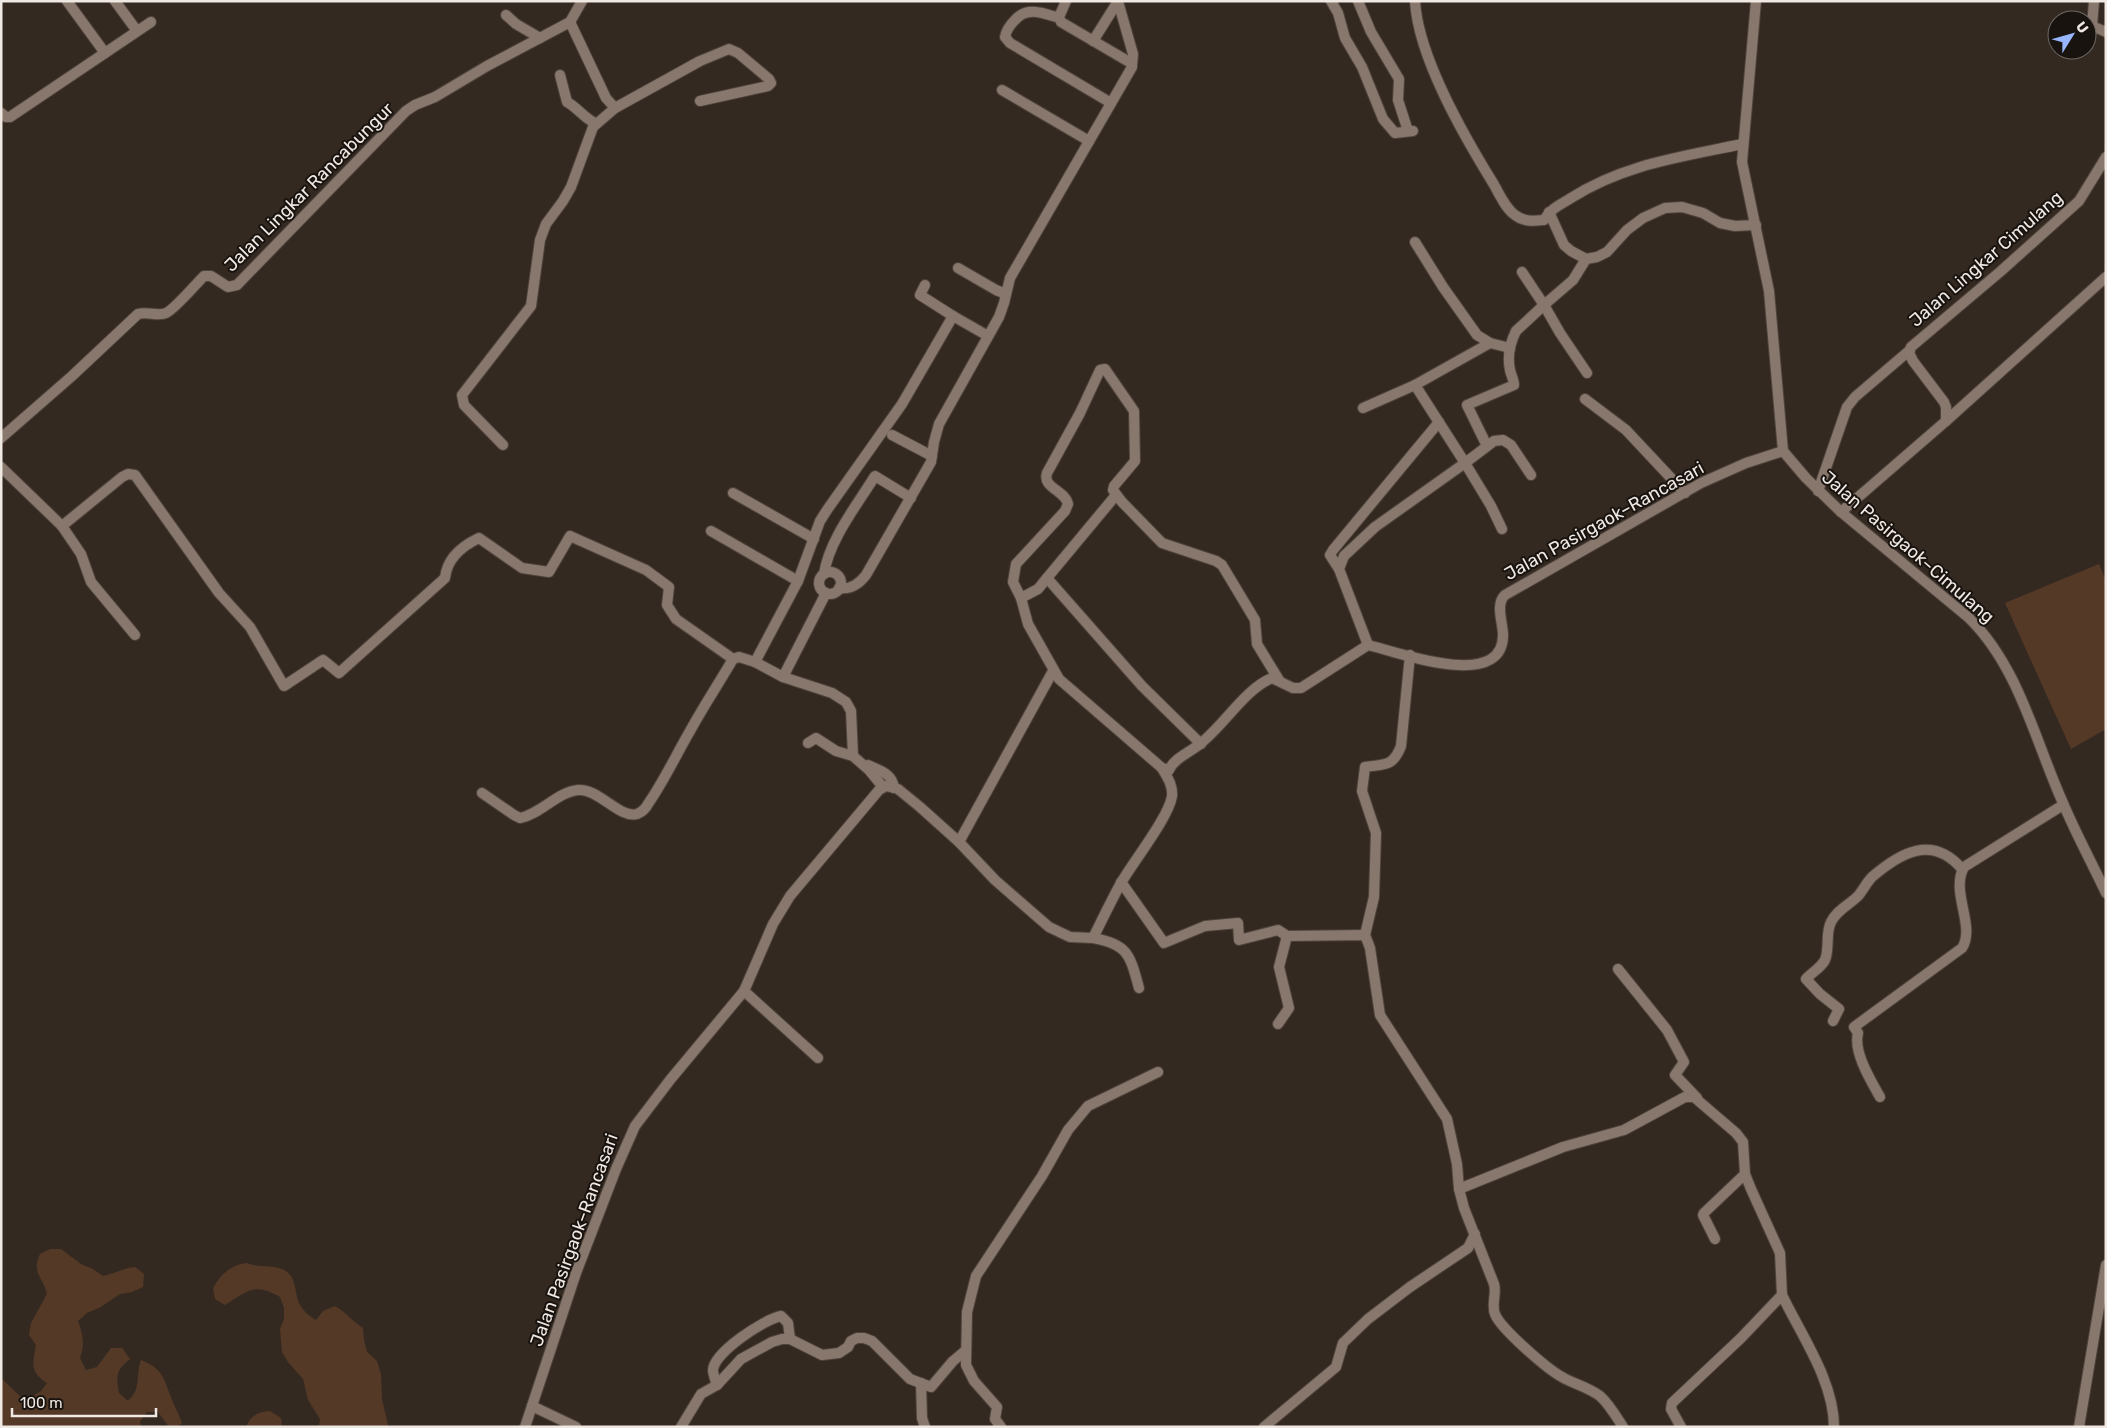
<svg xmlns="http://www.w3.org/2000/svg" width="2107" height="1428" font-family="Rubik,sans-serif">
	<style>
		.green { fill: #543926 }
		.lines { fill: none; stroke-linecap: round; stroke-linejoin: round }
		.minor-casing { stroke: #4e443c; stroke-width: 12 }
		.minor { stroke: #88776c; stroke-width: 10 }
		.labels { text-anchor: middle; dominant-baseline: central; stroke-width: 4; stroke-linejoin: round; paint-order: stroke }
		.street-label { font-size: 18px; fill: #f0e8e3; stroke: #18130f }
	</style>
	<rect width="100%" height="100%" fill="#342921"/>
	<g class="green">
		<path d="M2099,564L2106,581V729L2071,749L2005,603Z"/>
		<path d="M50,1249H61L81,1264L93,1269L103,1276C115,1274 122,1268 135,1267L144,1274L143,1287L132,1292L120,1294L99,1308L87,1313L78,1321C83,1335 85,1344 80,1358L86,1370L97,1367L111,1348H122L130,1359C116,1370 116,1376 119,1393L128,1401C142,1388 135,1377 141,1360C163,1369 163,1377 171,1397C174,1406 179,1414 182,1423L177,1427H169L158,1412H147L140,1422L141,1427H1V1378L25,1401L41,1391L47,1383C29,1371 33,1364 36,1345L29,1335L31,1323L47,1294C43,1276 31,1274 40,1254Z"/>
		<path d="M247,1263C260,1268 272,1265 282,1269C297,1275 294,1291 299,1303C303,1311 308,1315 316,1320L323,1311L335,1306C346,1312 352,1321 363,1328L364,1340L367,1352L377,1361L381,1374L382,1399L388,1425L387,1427H319L320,1419L308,1400L303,1379L288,1362L282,1352L280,1329L284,1319V1308L280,1297C254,1282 248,1291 225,1305L215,1299L213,1288C221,1274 231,1265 247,1263Z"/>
		<path d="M270,1411L281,1418L282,1427H246C251,1415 258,1412 270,1411Z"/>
	</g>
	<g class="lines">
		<g class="minor-casing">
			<g id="minor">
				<path d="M115,1L137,31"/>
				<path d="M1331,1L1338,13L1345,38L1362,67L1383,119L1395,133L1413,131"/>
				<path d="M1358,1L1371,32L1399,79L1398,100L1408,131"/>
				<path d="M1415,1C1418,57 1464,136 1493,183C1499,193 1505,208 1515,215C1524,222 1533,221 1544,220C1550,209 1560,205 1571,198C1624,164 1682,157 1742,144"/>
				<path d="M1756,1L1742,162L1769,291L1783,451L1806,478L1841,512L1969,618C2019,667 2035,741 2063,803C2076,834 2092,863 2106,893"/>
				<path d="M2094,1L2092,26L2106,32"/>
				<path d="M506,15L516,24L540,38"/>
				<path d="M1059,18C1043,13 1027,6 1015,20C1010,25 1006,31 1005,37L1010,43L1111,103"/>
				<path d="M1093,41L1115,6L1119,5L1133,54L1132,66"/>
				<path d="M105,53L151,22"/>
				<path d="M560,75L567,102C578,108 584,118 595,123"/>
				<path d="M1002,90L1089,141"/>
				<path d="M615,108L700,61L729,49L738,53L769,79L771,83L768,86L700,101"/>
				<path d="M1,113L6,117H10L105,53L67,1"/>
				<path d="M1549,212L1564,245L1571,251L1586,259L1597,257L1607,252L1627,230L1643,218L1665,208L1682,207L1703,213L1720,223L1735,226L1756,225"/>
				<path d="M1415,242L1443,287L1477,335L1490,343L1510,348"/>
				<path d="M958,268L996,290L1006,294"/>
				<path d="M1522,272L1544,305L1573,280L1586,259"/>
				<path d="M925,285L920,295L953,316"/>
				<path d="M1415,385L1465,463L1494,441L1503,440L1511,445L1531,475"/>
				<path d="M1585,399L1626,430L1685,493"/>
				<path d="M1363,408L1415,385L1490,343"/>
				<path d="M1946,421L2106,277"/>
				<path d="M892,435L932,456"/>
				<path d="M1,438L72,376L138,314C148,311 158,317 166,313C174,310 196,284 204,276H211L228,287L237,285L406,111L415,105L435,97L487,66L570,22L582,1"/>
				<path d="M503,445L464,405L462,395L531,306L540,240L546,224L563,201L571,187L593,127L615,108L606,98L570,22"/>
				<path d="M1487,446L1467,405L1514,385C1514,380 1511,375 1510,370C1507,356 1510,343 1516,331L1544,305L1560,333L1587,373"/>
				<path d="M1,467L62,526L81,554L91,582L135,635"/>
				<path d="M1818,491L1847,407L1855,397L1910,350"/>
				<path d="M733,493L814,539"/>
				<path d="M1841,512L1946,421V407L1944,402L1913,361L1909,353L1911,347L2001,271L2079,201L2106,157"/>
				<path d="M62,526L122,477L128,474L135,475L219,593L250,627L284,686L323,660L339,673L445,578C447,558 462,546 479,538L522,568L549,572L570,536L646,570L669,587L667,605L676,619L733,659"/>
				<path d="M711,531L798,581"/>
				<path d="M1339,569L1330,555L1333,550L1439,422"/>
				<circle cx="830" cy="583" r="11"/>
				<path d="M824,574C829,540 857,505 875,476L911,498"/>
				<path d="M1047,578L1116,495"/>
				<path d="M839,588C851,590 859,584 866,575L931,462L934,442L939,424L999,317L1004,303L1010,278L1132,67L1131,63L1061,22L1059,17L1066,1"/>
				<path d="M1021,598L1013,582L1016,564L1065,511L1068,504C1065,490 1042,488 1047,473L1080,413L1100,370L1105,369L1134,411L1135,461L1114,486L1113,490L1122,502L1162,543L1216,561L1222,565L1255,620L1257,644L1279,680"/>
				<path d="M1368,645L1339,569L1344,556L1375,527L1465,463L1491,506L1502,529"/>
				<path d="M783,677L826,593"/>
				<path d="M808,743L816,738L836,751L853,756"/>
				<path d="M868,765C880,771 892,773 894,788"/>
				<path d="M1162,768L1059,679L1028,624L1021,598L1038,589L1047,578L1142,686L1201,744"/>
				<path d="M883,787L869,770L853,756L851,711L846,702L832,693L783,677L755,662L798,581L820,521L827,510L902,404L953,316L988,336"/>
				<path d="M482,793L514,815L520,818C541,814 557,792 578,790C598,788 620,819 637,814C642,812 646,808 648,804C664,781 676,755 690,731C703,707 719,683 733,659L739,657L755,662"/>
				<path d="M959,842L1053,671"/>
				<path d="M1121,882L1164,943L1205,926L1238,923L1239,940L1278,930L1287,936L1365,935L1370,948L1380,1015L1447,1119L1457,1164L1459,1189L1464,1208L1494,1284C1497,1293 1491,1305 1495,1314C1500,1328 1547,1369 1562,1377C1574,1384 1588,1387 1600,1396C1609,1404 1616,1416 1623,1427"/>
				<path d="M1365,935L1374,897L1376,833L1362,791L1365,767C1385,764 1393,767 1401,746L1410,655"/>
				<path d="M1093,938C1128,944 1130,955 1139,988"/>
				<path d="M1618,969L1667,1030L1684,1062L1675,1075L1697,1098"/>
				<path d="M744,991L818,1058"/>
				<path d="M1833,1021L1839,1009L1820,994L1806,979C1812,972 1820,969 1825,960C1830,948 1825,934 1831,922C1837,910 1849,905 1858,896C1863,890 1867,882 1872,877C1900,853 1932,834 1962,869"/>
				<path d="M1278,1024L1289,1008L1279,967L1287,936"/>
				<path d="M1880,1097C1871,1081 1853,1052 1858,1033L1854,1027L1962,948C1976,926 1950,892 1964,867L2063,805"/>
				<path d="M1459,1189L1563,1147L1624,1130L1685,1097H1694L1736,1133L1743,1142L1745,1174L1751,1189L1780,1253L1782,1295"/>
				<path d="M1715,1239L1703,1215L1704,1213L1745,1174"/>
				<path d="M921,1383L922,1418L925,1427"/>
				<path d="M717,1385C716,1381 713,1375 713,1370C714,1352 765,1319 781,1316L788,1323L790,1339"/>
				<path d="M532,1406L576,1427"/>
				<path d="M525,1427L576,1273L616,1169L635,1126L670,1080L744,991L773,924L790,896L879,790L886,786L898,789L920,807L959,842L995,880L1049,927L1070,937L1093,938C1102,920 1111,901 1121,883C1133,862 1169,817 1172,796C1173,785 1167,777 1162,768L1169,770C1174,758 1191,752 1201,743C1225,724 1245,689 1272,678L1293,688H1301L1368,645C1398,652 1503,692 1503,635C1503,623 1495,604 1505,595L1701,483L1746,463L1783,451"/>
				<path d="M681,1427L701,1394L717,1385L741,1359L772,1342L782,1339H790L822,1355L839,1353L848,1347L851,1341L857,1338H864L872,1341L910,1379L931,1387L953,1361L965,1351"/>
				<path d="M1001,1427L995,1419L997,1407L974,1381L966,1365L967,1312L976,1276L1042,1176L1068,1130L1088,1106L1158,1072"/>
				<path d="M1264,1427L1336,1367L1343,1343L1368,1319L1410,1287L1468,1248L1475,1234"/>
				<path d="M1681,1427L1671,1409L1672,1403L1741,1338L1782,1295C1801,1335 1834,1381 1834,1427"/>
				<path d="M2079,1427L2106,1265"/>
			</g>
		</g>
		<use href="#minor" class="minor"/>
	</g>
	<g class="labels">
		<g class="street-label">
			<text transform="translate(309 187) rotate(-45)">Jalan Lingkar Rancabungur</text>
			<text transform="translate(1986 259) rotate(-41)">Jalan Lingkar Cimulang</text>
			<text transform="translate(1604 521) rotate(-29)">Jalan Pasirgaok–Rancasari</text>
			<text transform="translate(1908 547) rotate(41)">Jalan Pasirgaok–Cimulang</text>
			<text transform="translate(574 1240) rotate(-70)">Jalan Pasirgaok–Rancasari</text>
		</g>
	</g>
	<rect width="2107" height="1428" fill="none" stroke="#f0e8e3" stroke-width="5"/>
	<g transform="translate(2072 35) rotate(53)"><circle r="24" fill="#18130f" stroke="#6e6864"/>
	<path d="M0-4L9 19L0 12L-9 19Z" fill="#97b6fd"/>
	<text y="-8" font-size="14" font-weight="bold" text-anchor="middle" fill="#f0e8e3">U</text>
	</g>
	<path d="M12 1408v8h144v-8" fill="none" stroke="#f0e8e3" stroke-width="2.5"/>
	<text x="20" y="1408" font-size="15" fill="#f0e8e3" stroke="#18130f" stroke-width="4" paint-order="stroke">100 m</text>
</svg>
